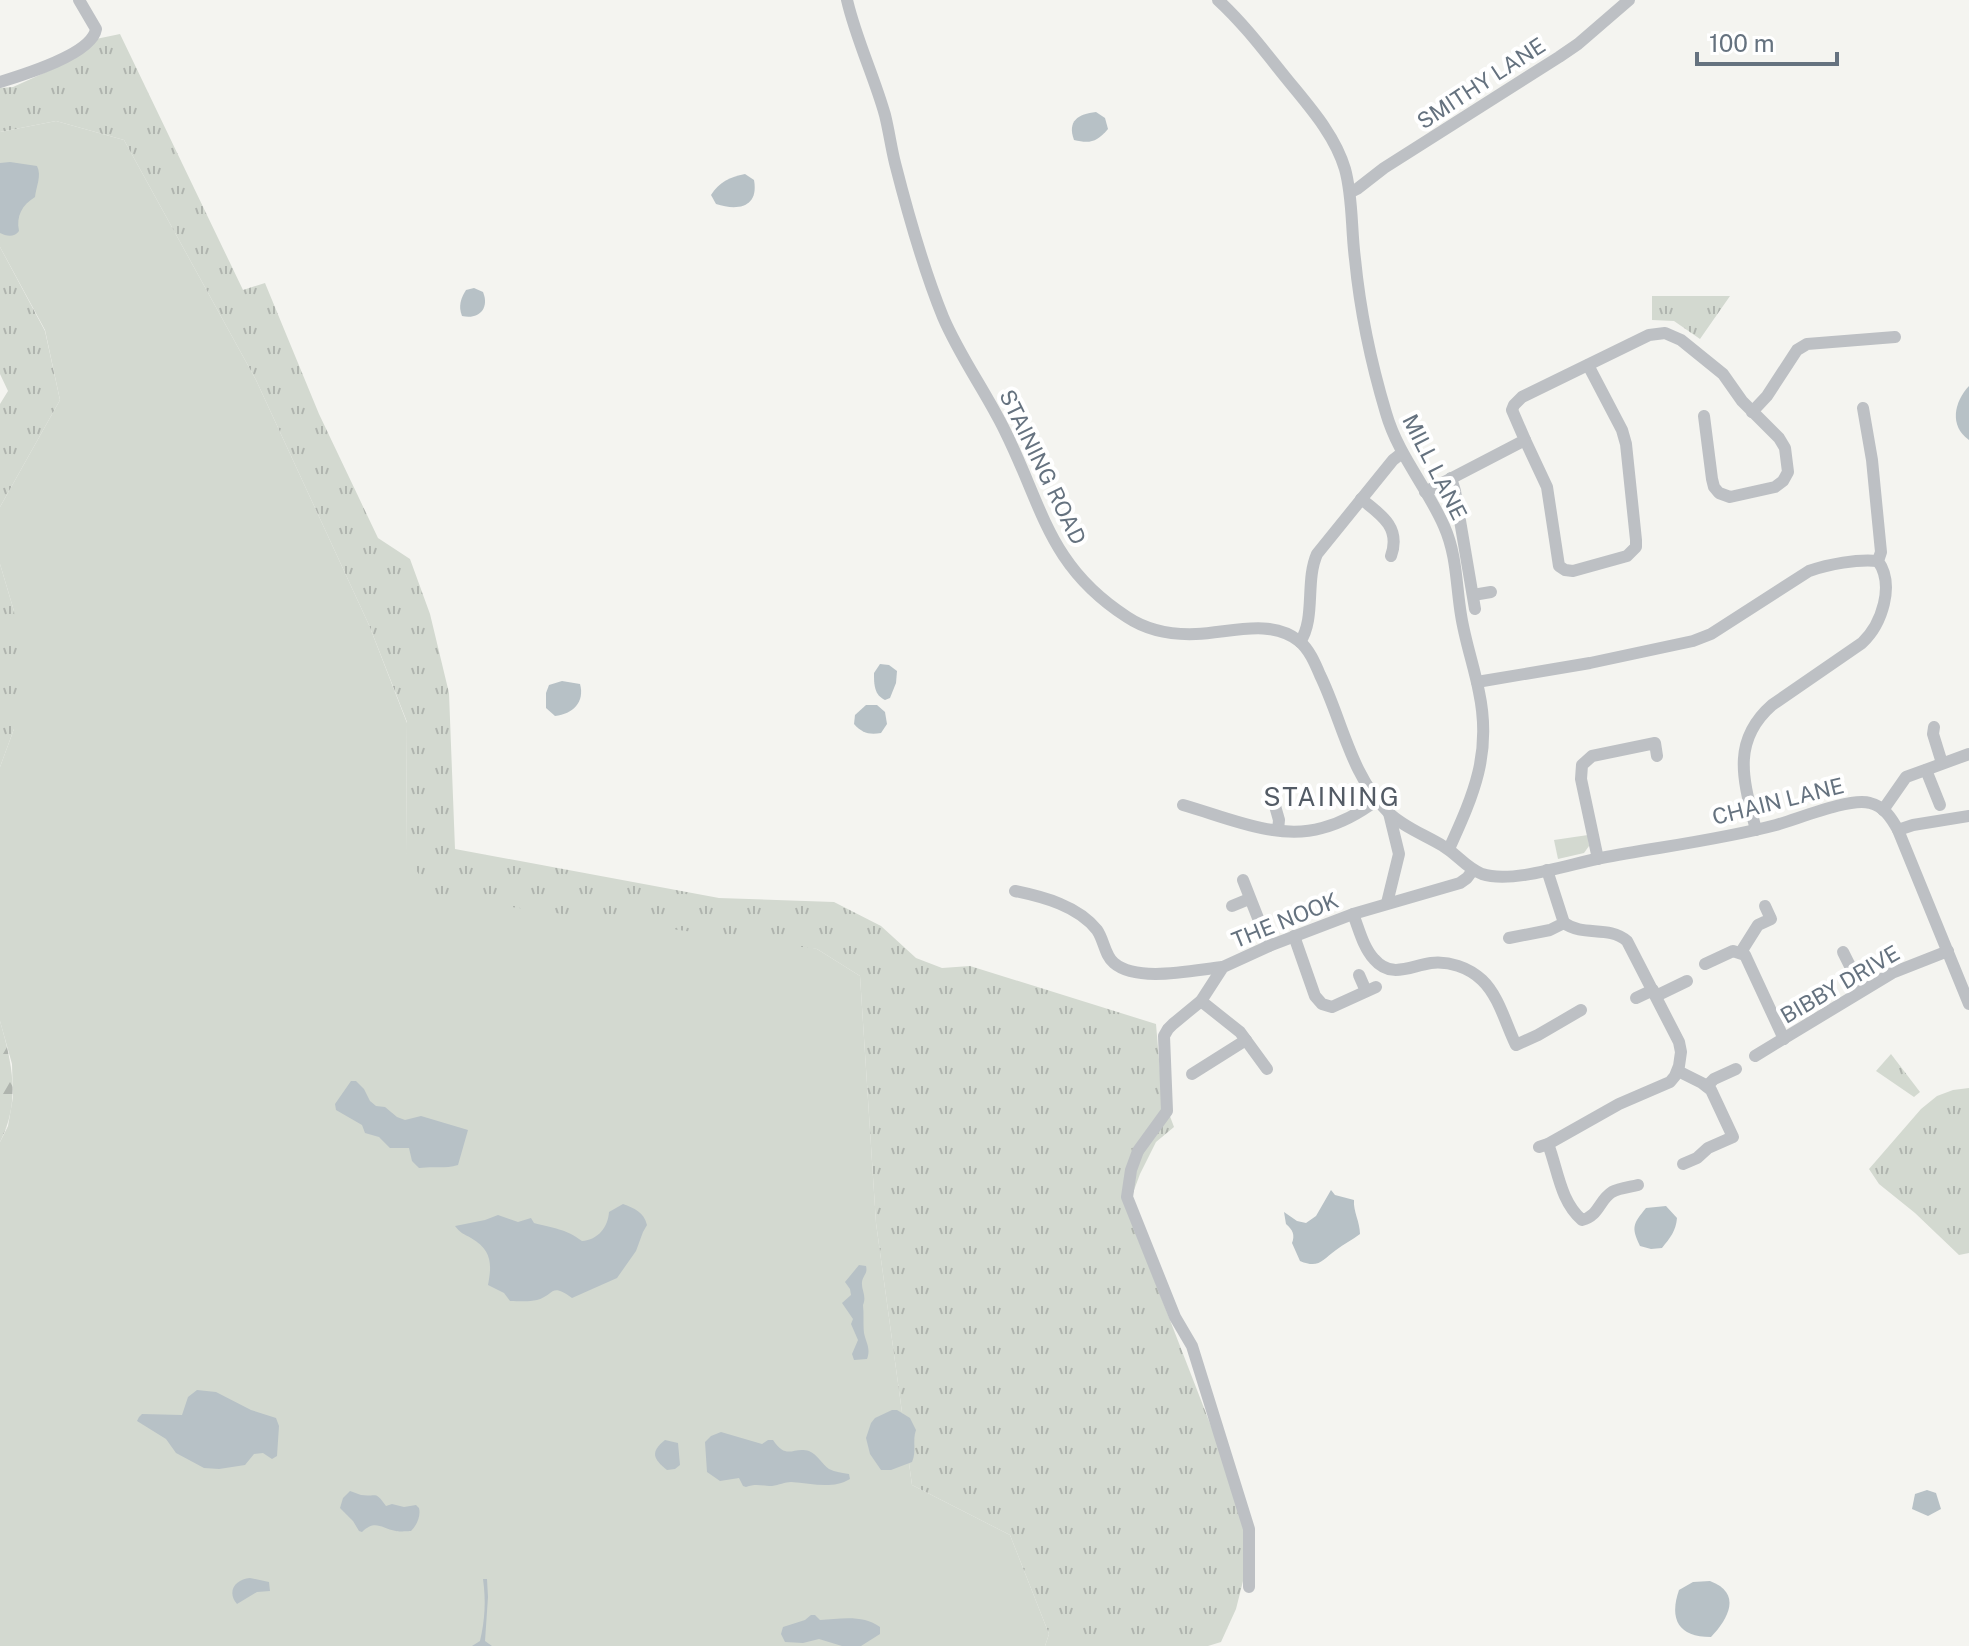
<svg xmlns="http://www.w3.org/2000/svg" width="1969" height="1646" font-family="'Public Sans',sans-serif">
	<style>
		.green { fill: #d3d9d0 }
		.forest { fill: url(#forest-firs) }
		.park { fill: url(#park-tufts) }
		.water { fill: #b7c1c6 }
		.lines { fill: none; stroke-linecap: round; stroke-linejoin: round }
		.minor { stroke: #bdc0c4; stroke-width: 12 }
		.labels { text-anchor: middle; dominant-baseline: central; stroke-width: 8; stroke-linejoin: round; paint-order: stroke }
		.street-label { font-size: 22px; fill: #65727f; stroke: #fff }
		.quarter-label { font-size: 26px; letter-spacing: 2px; fill: #535b65; stroke: #fff }
	</style>
	<defs>
		<pattern id="forest-firs" width="22" height="20" patternUnits="userSpaceOnUse" patternTransform="scale(2)"><rect width="22" height="20" fill="#d3d9d0"/><path d="M5 1l3.5 6h-7zM16 11l3.5 6h-7z" fill="#afb4ae"/></pattern>
		<pattern id="park-tufts" width="24" height="20" patternUnits="userSpaceOnUse" patternTransform="scale(2)"><rect width="24" height="20" fill="#d3d9d0"/><path d="M3 7l-1-3M5 7V3M7 7l1-3M15 17l-1-3M17 17v-4M19 17l1-3" fill="none" stroke="#afb4ae"/></pattern>
	</defs>
	<rect width="100%" height="100%" fill="#f4f4f0"/>
	<g class="green">
		<path d="M56,121L124,140L256,380L369,625L407,723L406,853L817,949L860,976L876,1223L912,1485L1010,1535L1049,1634L1045,1646H0V1142L8,1126L13,1097L12,1064L0,1021V767L14,729V611L0,564V507L60,400L45,330L0,247V132Z"/>
		<path d="M1588,835L1589,846L1584,853L1558,859L1554,840Z"/>
	</g>
	<path class="forest" d="M0,1021C12,1063 21,1101 0,1142Z"/>
	<g class="park">
		<path d="M120,34L243,290L265,283L319,414L378,538L410,559L430,614L449,693L455,849L719,898L834,902L881,926L916,958L942,968L970,966L1156,1024L1162,1095L1174,1127L1156,1142L1140,1174L1127,1209L1216,1439L1244,1531L1246,1569L1236,1609L1221,1642L1208,1646H1045L1049,1634L1010,1535L912,1485L876,1223L860,976L817,949L432,896L406,853L407,722L369,625L256,380L124,140L56,121L0,132V88L13,87L55,68L96,39Z"/>
		<path d="M0,247L45,331L60,400L0,507V404L8,391L0,374Z"/>
		<path d="M1652,296H1730L1700,339L1674,321L1652,320Z"/>
		<path d="M0,564L14,611L20,671L14,729L0,767Z"/>
		<path d="M1891,1054L1920,1092L1914,1097L1876,1071Z"/>
		<path d="M1969,1088V1253L1959,1255L1915,1213L1879,1184L1869,1169L1921,1109L1937,1096L1953,1090Z"/>
	</g>
	<g class="water">
		<path d="M1096,112L1105,118L1108,129C1097,142 1090,144 1074,140C1067,121 1078,114 1096,112Z"/>
		<path d="M10,162L37,166C42,176 36,186 35,197C22,205 16,216 19,231C14,238 6,236 0,233V163Z"/>
		<path d="M745,174L754,180C759,208 737,211 716,204L711,195C719,182 730,177 745,174Z"/>
		<path d="M474,288L483,292C490,309 478,320 462,316C458,306 461,298 466,290Z"/>
		<path d="M1969,386V440C1949,426 1954,402 1969,386Z"/>
		<path d="M880,664L889,665L897,671L896,683L890,698L885,700C874,695 874,684 874,673Z"/>
		<path d="M562,681L580,684C585,702 573,714 555,716L546,708V693L549,685Z"/>
		<path d="M866,705H877L885,712L887,724L881,733C869,735 862,733 854,724L855,715Z"/>
		<path d="M351,1081H356L364,1089L370,1101L376,1106L385,1107L397,1117L405,1120L421,1116L468,1130L458,1165C445,1169 433,1166 419,1168L412,1161L409,1148H390L379,1137L365,1133L362,1125L336,1110L335,1104Z"/>
		<path d="M1331,1190L1335,1195L1354,1200C1353,1211 1360,1222 1360,1234C1352,1240 1344,1244 1336,1250C1322,1260 1319,1269 1300,1261L1292,1243C1295,1235 1293,1230 1286,1224L1284,1212L1297,1221L1306,1223L1316,1216Z"/>
		<path d="M623,1204C634,1208 644,1212 647,1225L643,1232L636,1251L617,1278L572,1298C550,1282 555,1295 537,1300C529,1302 518,1301 510,1301L504,1293L488,1285C492,1264 492,1250 471,1238C464,1234 460,1233 455,1226L485,1220L498,1215L518,1222L531,1218L534,1223C553,1228 566,1229 582,1241C598,1240 608,1227 609,1212Z"/>
		<path d="M1666,1206L1677,1218C1676,1231 1670,1238 1662,1248L1651,1249L1640,1246C1631,1227 1633,1224 1646,1208Z"/>
		<path d="M859,1265L866,1266C868,1274 863,1275 862,1282C861,1290 867,1296 863,1305C864,1314 863,1323 864,1333C866,1343 871,1348 867,1359L854,1360L852,1354L858,1340L851,1324L853,1319L842,1303L851,1295L850,1289L845,1282Z"/>
		<path d="M197,1390L216,1392L251,1410L276,1418L279,1426L277,1456L272,1459L263,1453L254,1454L245,1465L219,1469L204,1468L176,1453L166,1439L137,1421L139,1417L142,1414L182,1415L188,1397Z"/>
		<path d="M892,1410H897L910,1418L916,1430C912,1441 917,1451 912,1462L891,1470H881L870,1454L866,1438L871,1423L875,1418Z"/>
		<path d="M721,1432L762,1444L768,1440H773C787,1461 793,1446 809,1451C818,1455 822,1464 829,1469C835,1472 843,1473 849,1474L850,1479C832,1490 811,1483 791,1482C785,1482 779,1485 772,1486C762,1486 756,1483 746,1487L743,1486L739,1478L720,1481L707,1472L705,1442L711,1436Z"/>
		<path d="M665,1440L678,1443L680,1465L675,1469L667,1470C653,1459 650,1452 665,1440Z"/>
		<path d="M1927,1490L1936,1493L1941,1509L1928,1516L1912,1509L1915,1494Z"/>
		<path d="M350,1491C354,1492 357,1494 361,1495C377,1497 375,1490 386,1506L392,1504L404,1507L416,1505L419,1508C421,1516 417,1525 411,1531C409,1531 399,1532 396,1531C381,1528 375,1519 362,1532L359,1531L353,1521L340,1508L343,1498Z"/>
		<path d="M250,1578L269,1582L270,1591L257,1592L237,1604C226,1591 236,1579 250,1578Z"/>
		<path d="M483,1579H487L488,1597L485,1641L492,1646H472L480,1641C485,1619 486,1601 483,1579Z"/>
		<path d="M1710,1581C1742,1593 1729,1618 1711,1637C1678,1637 1669,1619 1679,1590L1693,1582Z"/>
		<path d="M811,1615H815L820,1620C839,1619 863,1614 880,1627V1634L861,1646H842L819,1639L803,1643L785,1642L781,1634L783,1627L805,1620Z"/>
	</g>
	<g class="lines">
		<g class="minor">
			<path d="M847,0C856,39 874,76 885,115C889,131 891,147 895,163C908,214 923,268 943,317C960,357 986,392 1005,431C1043,507 1048,566 1127,617C1148,631 1171,635 1196,634C1229,633 1270,618 1299,641C1309,649 1315,663 1320,675C1342,720 1351,776 1388,812C1403,827 1425,835 1443,846C1457,854 1466,868 1482,874C1512,884 1570,864 1601,858C1659,847 1719,840 1776,825C1798,819 1850,797 1870,803C1884,806 1892,819 1898,830L1969,1004"/>
			<path d="M1218,0C1242,22 1262,48 1282,73C1305,102 1334,132 1345,169C1353,198 1351,229 1355,259C1360,310 1371,363 1386,413C1398,455 1427,487 1444,526C1457,555 1456,585 1461,615C1465,641 1474,666 1479,692C1492,753 1474,794 1449,849"/>
			<path d="M0,82C23,75 92,54 96,29L79,0"/>
			<path d="M1351,192L1357,189L1384,168L1559,57L1578,44L1629,0"/>
			<path d="M1752,412L1767,396L1797,350L1807,344L1895,337"/>
			<path d="M1525,440L1547,487L1559,566L1565,570L1573,571L1627,556L1636,547V540L1626,444L1622,430L1588,365"/>
			<path d="M1451,478L1455,491L1475,609"/>
			<path d="M1425,492L1525,440L1512,410L1514,405L1522,397L1649,335L1665,333L1681,340L1723,374L1742,401L1779,438L1785,448L1788,472L1783,481L1775,487L1730,497L1719,493L1714,487L1712,479L1704,416"/>
			<path d="M1361,499C1382,515 1401,528 1391,556"/>
			<path d="M1473,595L1491,592"/>
			<path d="M1300,642C1316,618 1305,581 1317,554L1393,460L1402,453"/>
			<path d="M1477,682L1590,663L1693,641L1711,634L1809,571C1829,564 1857,559 1878,561"/>
			<path d="M1934,727L1933,734L1942,763"/>
			<path d="M1926,770L1940,805"/>
			<path d="M1273,799L1279,820L1278,830"/>
			<path d="M1183,805C1226,817 1277,841 1322,828C1342,823 1361,812 1377,800"/>
			<path d="M1883,810L1906,777L1969,754"/>
			<path d="M1756,830C1744,782 1730,742 1772,705L1862,643C1882,624 1895,585 1878,561L1881,552L1872,460L1863,408"/>
			<path d="M1898,830L1913,825L1969,816"/>
			<path d="M1598,859L1581,779L1582,765L1592,756L1655,743L1657,756"/>
			<path d="M1243,880L1269,946"/>
			<path d="M1015,891C1044,897 1078,906 1097,930C1104,940 1105,956 1114,963C1137,983 1194,970 1223,967"/>
			<path d="M1387,903L1399,854L1389,813"/>
			<path d="M1232,906L1249,899"/>
			<path d="M1353,914C1359,929 1363,947 1374,959C1391,979 1410,966 1431,963C1449,961 1468,967 1482,980C1499,996 1506,1025 1516,1045L1538,1035L1581,1010"/>
			<path d="M1294,936L1315,996L1322,1004L1332,1007L1376,987"/>
			<path d="M1509,938L1550,930L1564,923L1547,870"/>
			<path d="M1741,952L1758,925L1771,919L1765,906"/>
			<path d="M1843,952L1862,990"/>
			<path d="M1705,964L1733,951L1745,955L1784,1039"/>
			<path d="M1359,975L1366,991"/>
			<path d="M1656,996L1687,981"/>
			<path d="M1636,998L1653,990"/>
			<path d="M1201,1001L1240,1032L1267,1069"/>
			<path d="M1755,1056L1892,973L1948,951"/>
			<path d="M1678,1071L1702,1083L1711,1090L1733,1137L1708,1148L1697,1158L1683,1164"/>
			<path d="M1192,1074L1246,1040"/>
			<path d="M1707,1086L1714,1079L1736,1069"/>
			<path d="M1548,1144C1558,1170 1560,1201 1582,1220C1599,1216 1599,1200 1612,1192C1619,1188 1630,1187 1638,1185"/>
			<path d="M1539,1147L1548,1144L1619,1104L1670,1082L1675,1076L1679,1066L1681,1052L1679,1042L1627,941C1608,925 1584,937 1564,923"/>
			<path d="M1249,1587V1529L1192,1346L1175,1317L1127,1197L1131,1170L1138,1151L1167,1111L1164,1036L1168,1029L1173,1024L1201,1001L1223,967L1269,946L1353,914L1460,883L1467,878L1473,870"/>
		</g>
	</g>
	<g class="labels">
		<g class="street-label">
			<text transform="translate(1481 83) rotate(-33)">SMITHY LANE</text>
			<text transform="translate(1043 467) rotate(64)">STAINING ROAD</text>
			<text transform="translate(1435 467) rotate(63)">MILL LANE</text>
			<text transform="translate(1778 801) rotate(-14)">CHAIN LANE</text>
			<text transform="translate(1285 920) rotate(-22)">THE NOOK</text>
			<text transform="translate(1840 984) rotate(-30)">BIBBY DRIVE</text>
		</g>
		<g class="quarter-label">
			<text x="1332" y="796">STAINING</text>
		</g>
	</g>
	<path d="M1697 52v12h140v-12" fill="none" stroke="#65727f" stroke-width="4"/>
	<text x="1709" y="52" font-size="24" fill="#65727f" stroke="#ffffff" stroke-width="6" paint-order="stroke">100 m</text>
</svg>
